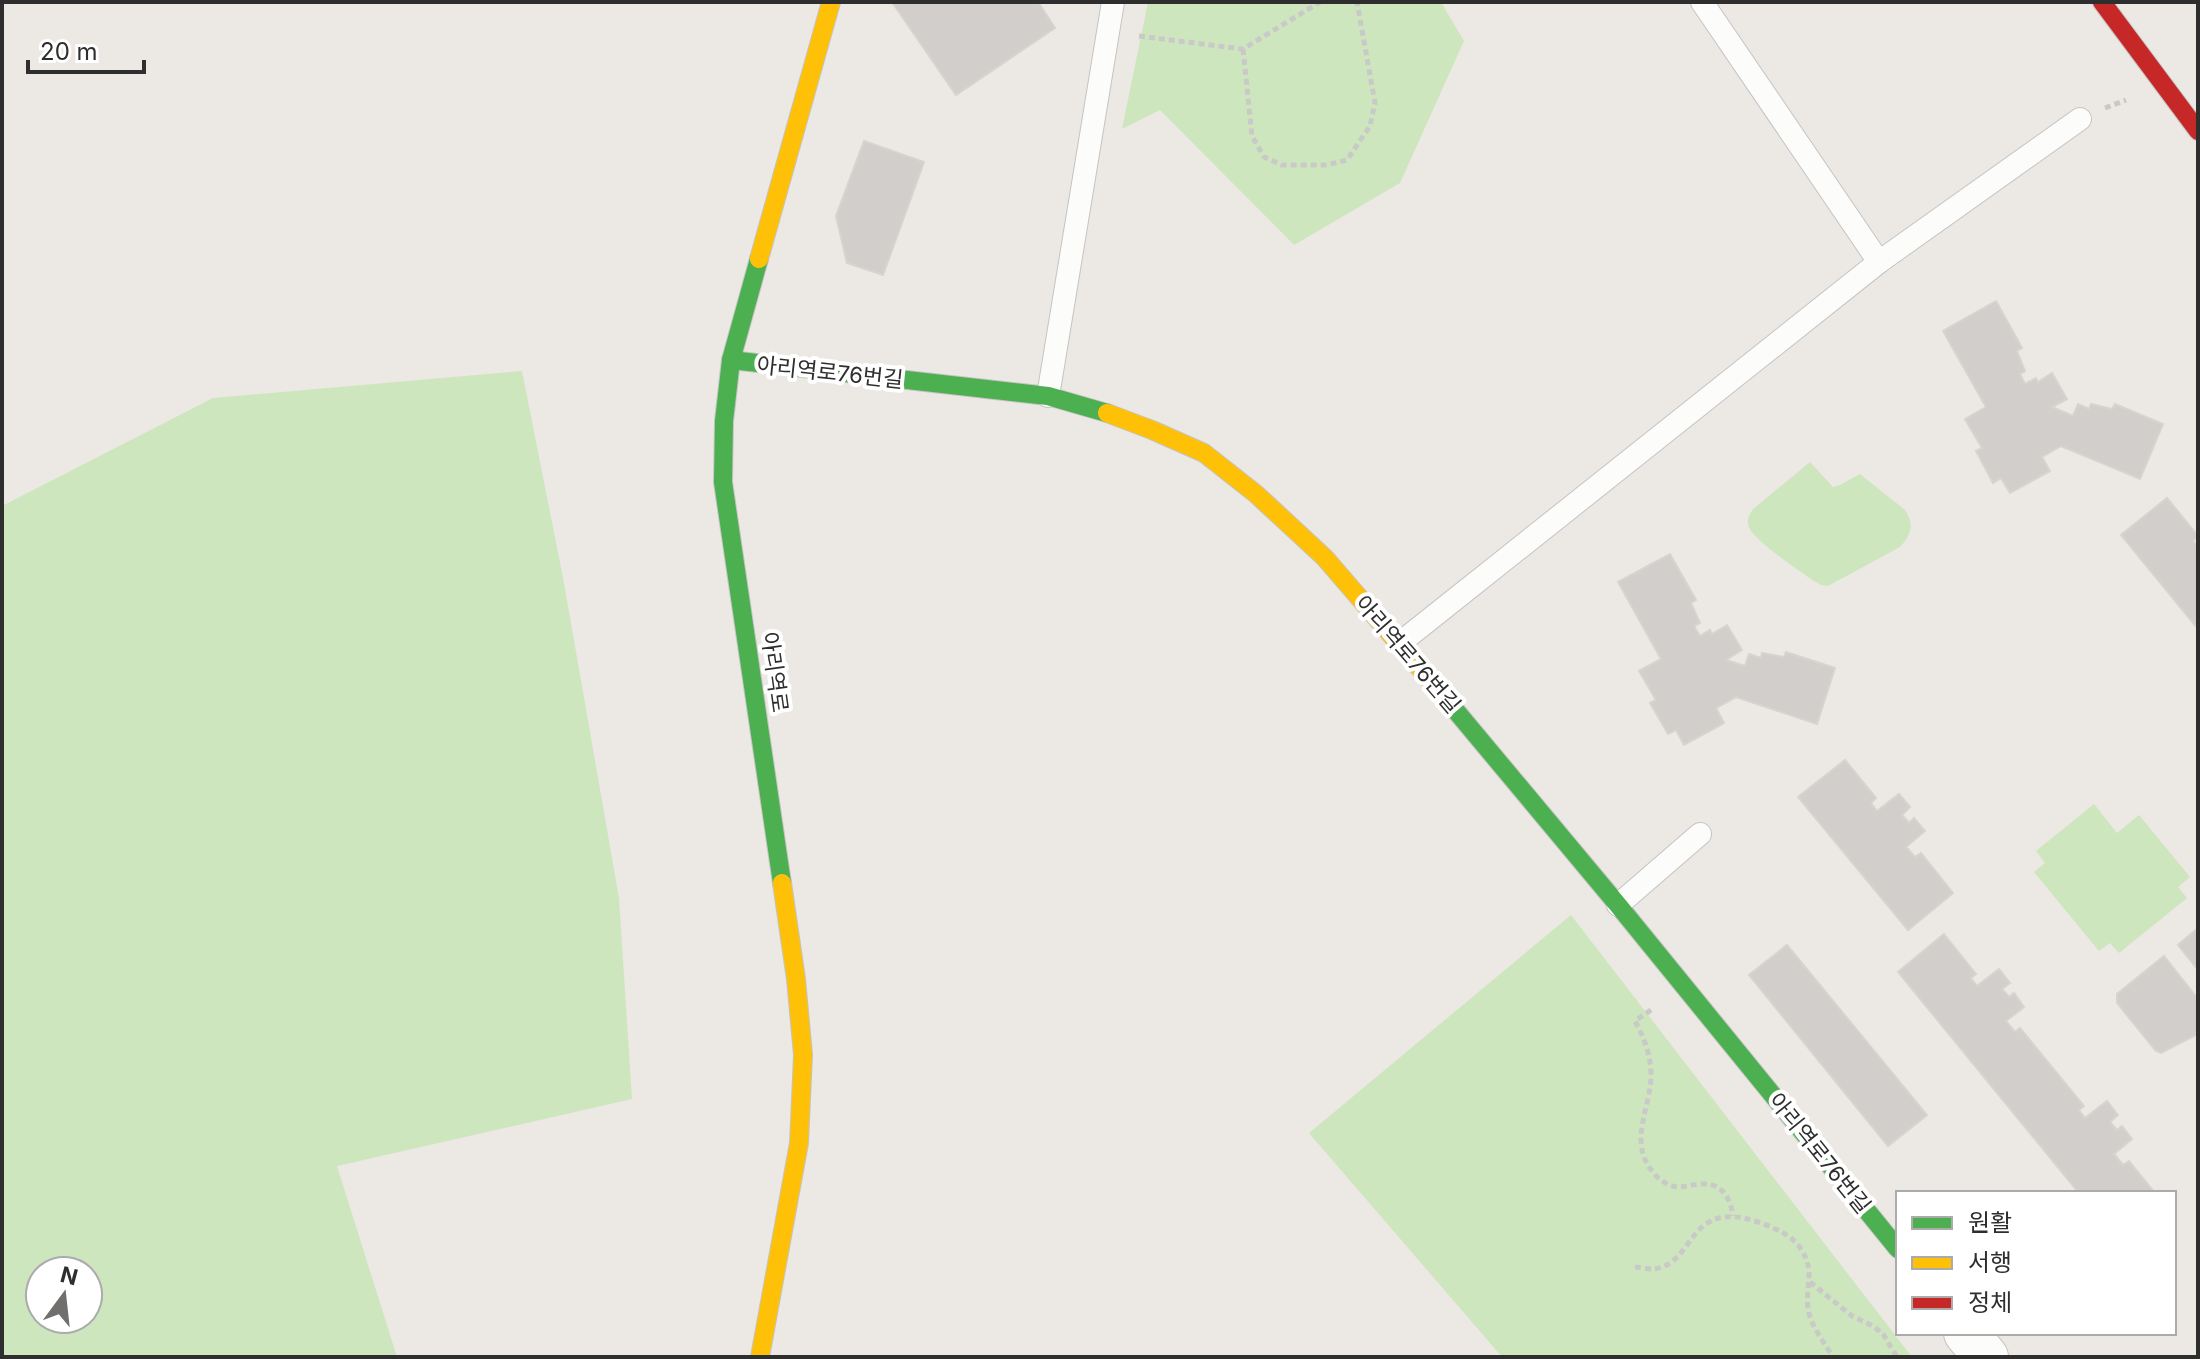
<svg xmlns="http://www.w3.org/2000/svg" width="2200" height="1359" font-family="Inter,'Noto Sans KR',sans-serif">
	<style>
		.green { fill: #cee6be; fill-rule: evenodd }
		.building { fill: #d1cecb; stroke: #d7d4d0; stroke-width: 2 }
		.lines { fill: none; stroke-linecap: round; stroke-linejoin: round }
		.lane-casing { stroke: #c5c4c5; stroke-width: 24 }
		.street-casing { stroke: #c5c4c5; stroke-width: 46 }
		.fast-casing { stroke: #c5c4c5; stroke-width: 20 }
		.slow-casing { stroke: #c5c4c5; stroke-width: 20 }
		.jam-casing { stroke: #c5c4c5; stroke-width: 20 }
		.path { stroke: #c9c9c8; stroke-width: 5; stroke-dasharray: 6 4; stroke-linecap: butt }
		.lane { stroke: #fcfcfb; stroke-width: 22 }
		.street { stroke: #fcfcfb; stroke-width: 44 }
		.fast { stroke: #4caf50; stroke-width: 18 }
		.slow { stroke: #ffc107; stroke-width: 18 }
		.jam { stroke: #c62828; stroke-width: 18 }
		.labels { text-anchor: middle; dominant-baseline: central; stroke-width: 8; stroke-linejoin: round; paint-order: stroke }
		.street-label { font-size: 22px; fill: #2e2e2e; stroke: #fff }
	</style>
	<rect width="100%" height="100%" fill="#ece8e4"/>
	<g class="green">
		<path d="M1148,2H1441L1464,41L1400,183L1294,245L1160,110L1122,129Z"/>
		<path d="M522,371L564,583L619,898L632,1099L337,1166L397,1357H2V506L213,398ZM40,1271H88V1319H40Z"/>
		<path d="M1810,462L1833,487L1840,485L1860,474L1905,510C1915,524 1911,535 1900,547L1828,586L1821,585L1814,581C1800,571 1754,541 1749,527C1746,520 1749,515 1753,509Z"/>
		<path d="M2094,804L2117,833L2139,815L2190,877L2178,887L2187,898L2119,953L2110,943L2099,951L2034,872L2045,863L2036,851Z"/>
		<path d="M1571,915L1912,1357H1502L1309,1133Z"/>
	</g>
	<g class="building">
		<path d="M892,2H1038L1055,28L956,95Z"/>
		<path d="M864,141L924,162L883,275L847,263L836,216Z"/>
		<path d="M1996,301L2022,348L2017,351L2025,371L2020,374L2025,384L2036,378L2038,382L2052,373L2067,399L2052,407L2073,416L2078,404L2089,409L2091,404L2112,409L2115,404L2163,424L2140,479L2061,446L2042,457L2050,471L2010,493L2001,478L1993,483L1976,451L1982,448L1965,419L1986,407L1943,331Z"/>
		<path d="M2167,498L2198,536L2193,541L2198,547V629L2121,535Z"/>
		<path d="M1670,554L1696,600L1691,603L1700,623L1694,626L1700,636L1710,630L1712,634L1727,625L1742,650L1726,660L1745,666L1749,654L1761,658L1762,653L1784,657L1786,652L1835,668L1817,724L1736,697L1716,708L1724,723L1684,745L1676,730L1668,734L1650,703L1656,700L1639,671L1661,659L1618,582Z"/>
		<path d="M1845,760L1876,798L1871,803L1877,811L1899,794L1910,807L1902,815L1909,823L1914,818L1925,831L1906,847L1915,857L1921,853L1953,893L1908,930L1798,797Z"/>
		<path d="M2198,928V970L2178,945Z"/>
		<path d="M1944,934L1976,974L1971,978L1977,986L1999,969L2010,983L2002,989L2009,997L2014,993L2024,1007L2006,1021L2015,1032L2020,1028L2084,1106L2079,1110L2085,1118L2107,1101L2118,1115L2110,1122L2117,1130L2122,1126L2132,1139L2114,1154L2123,1165L2129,1161L2155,1193H2079L1898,972Z"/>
		<path d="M1787,945L1927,1115L1888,1146L1749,975Z"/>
		<path d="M2164,956L2198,999V1034L2161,1053L2156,1051L2117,1003V994Z"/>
	</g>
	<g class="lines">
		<g class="lane-casing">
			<g id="lane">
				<path d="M1702,2L1879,262"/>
				<path d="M1048,396L1113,2"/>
				<path d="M1400,643L1879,262L2080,119"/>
				<path d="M1618,905L1700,834"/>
			</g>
		</g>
		<g class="street-casing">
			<path id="street" d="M1966,1333L1986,1357"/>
		</g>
		<g class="fast-casing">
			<g id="fast">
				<path d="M759,259L731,360L724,421L723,482L782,883"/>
				<path d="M731,360L1048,396L1107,413"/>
				<path d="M1431,681L1618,905L1898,1249"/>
			</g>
		</g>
		<g class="slow-casing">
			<g id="slow">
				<path d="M759,259L831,2"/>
				<path d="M1107,413L1152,430L1204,453L1256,494L1325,558L1431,681"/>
				<path d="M760,1357L799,1143L803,1055L796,979L782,883"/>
			</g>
		</g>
		<g class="jam-casing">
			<path id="jam" d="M2102,2L2198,131"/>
		</g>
		<g class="path">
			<path d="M1139,36L1243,49L1320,2"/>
			<path d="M1243,49L1252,136L1264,157L1282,165H1327L1347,160L1370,126L1375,103L1357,2"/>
			<path d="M2105,108L2126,100"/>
			<path d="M1651,1010L1635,1021C1644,1038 1651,1055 1651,1075C1651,1107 1628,1141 1652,1171C1658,1179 1667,1186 1678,1187C1686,1187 1694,1184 1703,1184C1722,1183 1731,1199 1733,1216"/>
			<path d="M1635,1267C1640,1267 1648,1269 1653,1269C1698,1264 1685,1196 1761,1223C1776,1229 1792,1235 1801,1249C1816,1273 1805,1285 1808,1308C1810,1325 1824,1342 1833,1357"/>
			<path d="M1810,1282L1852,1316L1873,1326L1883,1334L1897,1357"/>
		</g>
		<use href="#lane" class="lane"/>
		<use href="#street" class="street"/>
		<use href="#fast" class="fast"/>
		<use href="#slow" class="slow"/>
		<use href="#jam" class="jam"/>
	</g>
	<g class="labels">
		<g class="street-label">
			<text transform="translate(830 372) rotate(6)">아리역로76번길</text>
			<text transform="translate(1408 654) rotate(49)">아리역로76번길</text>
			<text transform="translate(775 672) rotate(82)">아리역로</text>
			<text transform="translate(1820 1153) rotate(51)">아리역로76번길</text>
		</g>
	</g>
	<rect width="2200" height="1359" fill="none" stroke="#2e2e2e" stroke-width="8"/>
	<rect x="1896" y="1191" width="280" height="144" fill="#ffffff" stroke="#ababab" stroke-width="2"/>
	<rect x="1912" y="1217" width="40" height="12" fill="#4caf50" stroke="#ababab" stroke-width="2"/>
	<text x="1968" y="1231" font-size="24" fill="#2e2e2e">원활</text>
	<rect x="1912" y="1257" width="40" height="12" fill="#ffc107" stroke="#ababab" stroke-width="2"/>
	<text x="1968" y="1271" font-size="24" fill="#2e2e2e">서행</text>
	<rect x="1912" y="1297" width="40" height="12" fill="#c62828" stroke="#ababab" stroke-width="2"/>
	<text x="1968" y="1311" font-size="24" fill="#2e2e2e">정체</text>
	<g transform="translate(64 1295) rotate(15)"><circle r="38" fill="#ffffff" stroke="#ababab" stroke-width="2"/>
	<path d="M0-6L14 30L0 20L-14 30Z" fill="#706f6e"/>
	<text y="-12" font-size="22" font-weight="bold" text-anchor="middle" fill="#2e2e2e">N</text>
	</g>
	<path d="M28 60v12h116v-12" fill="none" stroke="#2e2e2e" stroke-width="4"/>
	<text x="40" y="60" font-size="24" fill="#2e2e2e" stroke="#ffffff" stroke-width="6" paint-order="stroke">20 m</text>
</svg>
